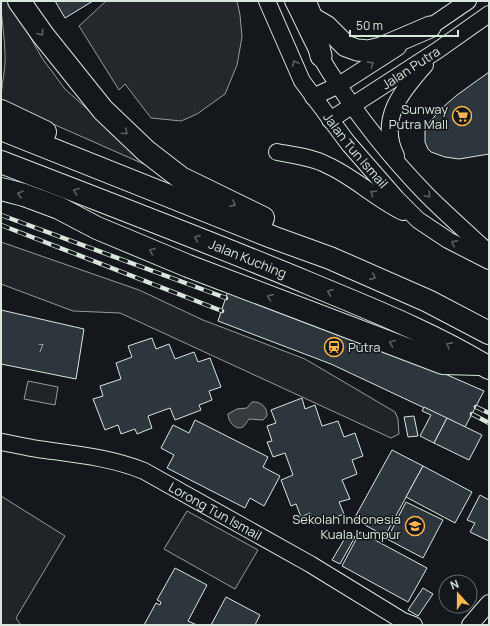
<svg xmlns="http://www.w3.org/2000/svg" width="490" height="626" font-family="Manrope,sans-serif">
	<style>
		.green { fill: #202428; stroke: #939e99 }
		.parking { fill: #24282b; stroke: #939e99 }
		.water { fill: #363b3e; stroke: #939e99 }
		.building { fill: #2c363c; stroke: #d8e6dc }
		.lines { fill: none; stroke-linecap: round; stroke-linejoin: round }
		.minor-casing { stroke: #d8e6dc; stroke-width: 18 }
		.major-casing { stroke: #d8e6dc; stroke-width: 23 }
		.highway-casing { stroke: #d8e6dc; stroke-width: 24 }
		.minor { stroke: #14181c; stroke-width: 16 }
		.major { stroke: #14181c; stroke-width: 21 }
		.highway { stroke: #14181c; stroke-width: 22 }
		.rail-casing { stroke: #d8e6dc; stroke-width: 4.5 }
		.rail { stroke: #14181c; stroke-width: 3; stroke-dasharray: 9; stroke-linecap: butt }
		.oneway { stroke: #59605f }
		.labels { text-anchor: middle; dominant-baseline: central; stroke-width: 3; stroke-linejoin: round; paint-order: stroke }
		.number-label { font-size: 11px; fill: #adbab4 }
		.street-label { font-size: 13px; fill: #d8e6dc; stroke: #14181c }
		.poi-label { font-size: 13px; fill: #d8e6dc; stroke: #14181c; text-anchor: end }
	</style>
	<rect width="100%" height="100%" fill="#14181c"/>
	<g class="green">
		<path d="M1,1H10L42,58L65,89L115,134L164,173L1,101C1,85 6,70 5,54C5,37 1,19 1,1Z"/>
		<path d="M1,242L139,290L203,320L305,359L395,412L398,419L399,434L391,438L120,313L73,311L1,284Z"/>
		<path d="M28,381L58,387L55,405L24,399Z"/>
		<path d="M1,496L65,536L16,618L21,625H1Z"/>
		<path d="M187,511L258,550L235,589L164,549Z"/>
	</g>
	<path class="parking" d="M106,1H237L240,15L242,37L237,65L225,94L197,114L181,121L151,118L125,84L119,90L79,26Z"/>
	<path class="water" d="M252,402C261,401 267,407 267,416L263,420L249,419C247,422 245,425 243,427C235,431 228,421 228,414L237,409L247,408Z"/>
	<g class="building">
		<path d="M55,1H93L65,18Z"/>
		<path d="M489,72V154L459,159L445,157L431,152L428,149L425,142V130L427,125L442,108L457,95Z"/>
		<path d="M229,288L342,329L484,391L465,427L331,364L218,321Z"/>
		<path d="M1,310L84,329L76,379L1,364Z"/>
		<path d="M152,338L156,349L169,344L175,359L194,352L198,362L210,358L221,387L209,391L212,400L199,405L201,410L175,420L170,408L148,416L152,428L137,434L135,429L121,434L118,425L105,430L93,399L103,396L100,386L121,379L116,363L132,357L128,346Z"/>
		<path d="M302,398L305,409L315,405L322,426L338,421L344,437L355,433L363,456L352,460L357,474L342,480L350,499L339,502L344,514L314,525L310,513L301,517L296,504L291,506L281,480L293,475L285,453L273,457L267,442L272,441L267,426L276,423L271,410Z"/>
		<path d="M424,407L447,418L434,443L420,436L431,415L422,411Z"/>
		<path d="M414,416L418,436L408,437L404,417Z"/>
		<path d="M447,418L482,435L469,460L434,443Z"/>
		<path d="M195,420L268,457L263,467L280,476L264,506L250,498L245,508L167,468L174,455L161,448L173,425L189,433Z"/>
		<path d="M392,450L423,466L385,536L354,519Z"/>
		<path d="M423,466L472,492L455,523L406,497Z"/>
		<path d="M480,495L489,500V541L470,532L475,523L467,520Z"/>
		<path d="M406,502L443,520L423,558L387,539Z"/>
		<path d="M360,532L427,568L408,602L342,566Z"/>
		<path d="M348,533L355,537L340,564L332,560Z"/>
		<path d="M175,568L207,585L188,621L197,625H144L156,603L160,605L161,602L157,600Z"/>
		<path d="M423,588L433,594L418,616L408,610Z"/>
		<path d="M226,597L260,615L255,625H211Z"/>
	</g>
	<g class="lines">
		<g class="minor-casing">
			<g id="minor">
				<path id="s1" d="M267,1L302,81L348,143L396,198L418,220L448,240L489,261"/>
				<path d="M293,1C305,24 315,49 329,71C357,115 390,157 427,195C447,215 469,234 489,253"/>
				<path d="M421,33L468,1"/>
				<path d="M313,97L339,85L398,47"/>
				<path id="s2" d="M330,120L438,50L489,14"/>
				<path d="M277,152C293,155 312,157 327,165C354,177 376,199 403,212"/>
				<path d="M396,156C378,119 401,92 425,65"/>
				<path id="s3" d="M1,442C13,444 25,447 38,449C73,454 110,457 144,471L310,564L403,621L414,625"/>
				<path d="M470,625L489,603"/>
			</g>
		</g>
		<g class="major-casing">
			<g id="major">
				<path d="M305,1L312,18L321,56"/>
				<path d="M312,18L326,26L346,46L357,50L369,51L381,48L430,27"/>
			</g>
		</g>
		<g class="highway-casing">
			<g id="highway">
				<path d="M19,1L43,35L103,110L146,151L181,178L263,218"/>
				<path d="M1,111L45,132"/>
				<path d="M1,129L272,237L330,258L428,301L489,333"/>
				<path id="s4" d="M1,162C104,202 207,241 308,283C370,309 432,333 489,368"/>
				<path d="M1,189L24,195L59,208L97,228L188,266L443,363L480,364"/>
			</g>
		</g>
		<use href="#minor" class="minor"/>
		<use href="#major" class="major"/>
		<use href="#highway" class="highway"/>
		<g class="rail-casing">
			<g id="rail">
				<path d="M1,215L226,298"/>
				<path d="M1,225L222,311"/>
				<path d="M476,407L489,413"/>
				<path d="M472,414L489,423"/>
			</g>
		</g>
		<use href="#rail" class="rail"/>
	</g>
	<defs><path id="oneway-chevron" d="M-2-3.5L2.5 0L-2 3.5" fill="none" stroke-width="1.6" stroke-linecap="round" stroke-linejoin="round"/></defs>
	<g class="oneway">
		<use href="#oneway-chevron" transform="translate(41 33) rotate(54)"/>
		<use href="#oneway-chevron" transform="translate(295 63) rotate(-114)"/>
		<use href="#oneway-chevron" transform="translate(371 64) rotate(-32)"/>
		<use href="#oneway-chevron" transform="translate(125 132) rotate(43)"/>
		<use href="#oneway-chevron" transform="translate(76 191) rotate(-159)"/>
		<use href="#oneway-chevron" transform="translate(373 193) rotate(-146)"/>
		<use href="#oneway-chevron" transform="translate(20 194) rotate(-164)"/>
		<use href="#oneway-chevron" transform="translate(428 195) rotate(45)"/>
		<use href="#oneway-chevron" transform="translate(233 204) rotate(27)"/>
		<use href="#oneway-chevron" transform="translate(197 238) rotate(-159)"/>
		<use href="#oneway-chevron" transform="translate(454 243) rotate(-153)"/>
		<use href="#oneway-chevron" transform="translate(152 251) rotate(-157)"/>
		<use href="#oneway-chevron" transform="translate(373 277) rotate(24)"/>
		<use href="#oneway-chevron" transform="translate(330 292) rotate(-157)"/>
		<use href="#oneway-chevron" transform="translate(270 297) rotate(-159)"/>
		<use href="#oneway-chevron" transform="translate(392 343) rotate(-159)"/>
		<use href="#oneway-chevron" transform="translate(449 345) rotate(-151)"/>
	</g>
	<defs>
		<g id="supermarket-ring" transform="scale(1)"><circle r="9.5" fill="#14181c" stroke="#ffb74d" stroke-width="1.5"/><path d="M-6-5.5h2.5l.6 2H6L4.5 2H-2.5L-4.4-4H-6ZM-1.5 3.2a1.3 1.3 0 1 0 .1 0ZM3 3.2a1.3 1.3 0 1 0 .1 0Z" fill="#ffb74d"/></g>
		<g id="station-ring" transform="scale(1)"><circle r="9.5" fill="#14181c" stroke="#ffb74d" stroke-width="1.5"/><path d="M-3-6H3Q5-6 5-4V2Q5 4 3 4L4.5 6H3L1.5 4h-3L-3 6H-4.5L-3 4Q-5 4-5 2V-4Q-5-6-3-6ZM-3.5-4v3h7v-3ZM-3.5 1v1.5H-2V1ZM2 1v1.5H3.5V1Z" fill="#ffb74d"/></g>
		<g id="school-ring" transform="scale(1)"><circle r="9.5" fill="#14181c" stroke="#ffb74d" stroke-width="1.5"/><path d="M0-5L7-2L0 1L-7-2ZM-4 1L0 2.5L4 1V4Q0 6-4 4Z" fill="#ffb74d"/></g>
	</defs>
	<g fill-rule="evenodd">
		<use href="#supermarket-ring" x="462" y="116"/>
		<use href="#station-ring" x="334" y="347"/>
		<use href="#school-ring" x="415" y="526"/>
	</g>
	<g class="labels">
		<g class="number-label">
			<text x="41" y="347">7</text>
		</g>
		<g class="street-label">
			<text stroke="none"><textPath href="#s2" startOffset="96">Jalan Putra</textPath></text>
			<text stroke="none"><textPath href="#s1" startOffset="175">Jalan Tun Ismail</textPath></text>
			<text stroke="none"><textPath href="#s4" startOffset="265">Jalan Kuching</textPath></text>
			<text stroke="none"><textPath href="#s3" startOffset="228">Lorong Tun Ismail</textPath></text>
		</g>
		<g class="poi-label">
			<text x="448" y="109">Sunway<tspan x="448" dy="15">Putra Mall</tspan></text>
			<text x="348" y="347" text-anchor="start">Putra</text>
			<text x="401" y="519">Sekolah Indonesia<tspan x="401" dy="15">Kuala Lumpur</tspan></text>
		</g>
	</g>
	<rect width="490" height="626" fill="none" stroke="#d8e6dc" stroke-width="4"/>
	<g transform="translate(458 594) rotate(339)"><circle r="19" fill="#14181c" stroke="#626a69"/>
	<path d="M0-3L7 15L0 10L-7 15Z" fill="#ffb74d"/>
	<text y="-6" font-size="11" font-weight="bold" text-anchor="middle" fill="#d8e6dc">N</text>
	</g>
	<path d="M350 30v6h108v-6" fill="none" stroke="#d8e6dc" stroke-width="2"/>
	<text x="356" y="30" font-size="12" fill="#d8e6dc" stroke="#14181c" stroke-width="3" paint-order="stroke">50 m</text>
</svg>
